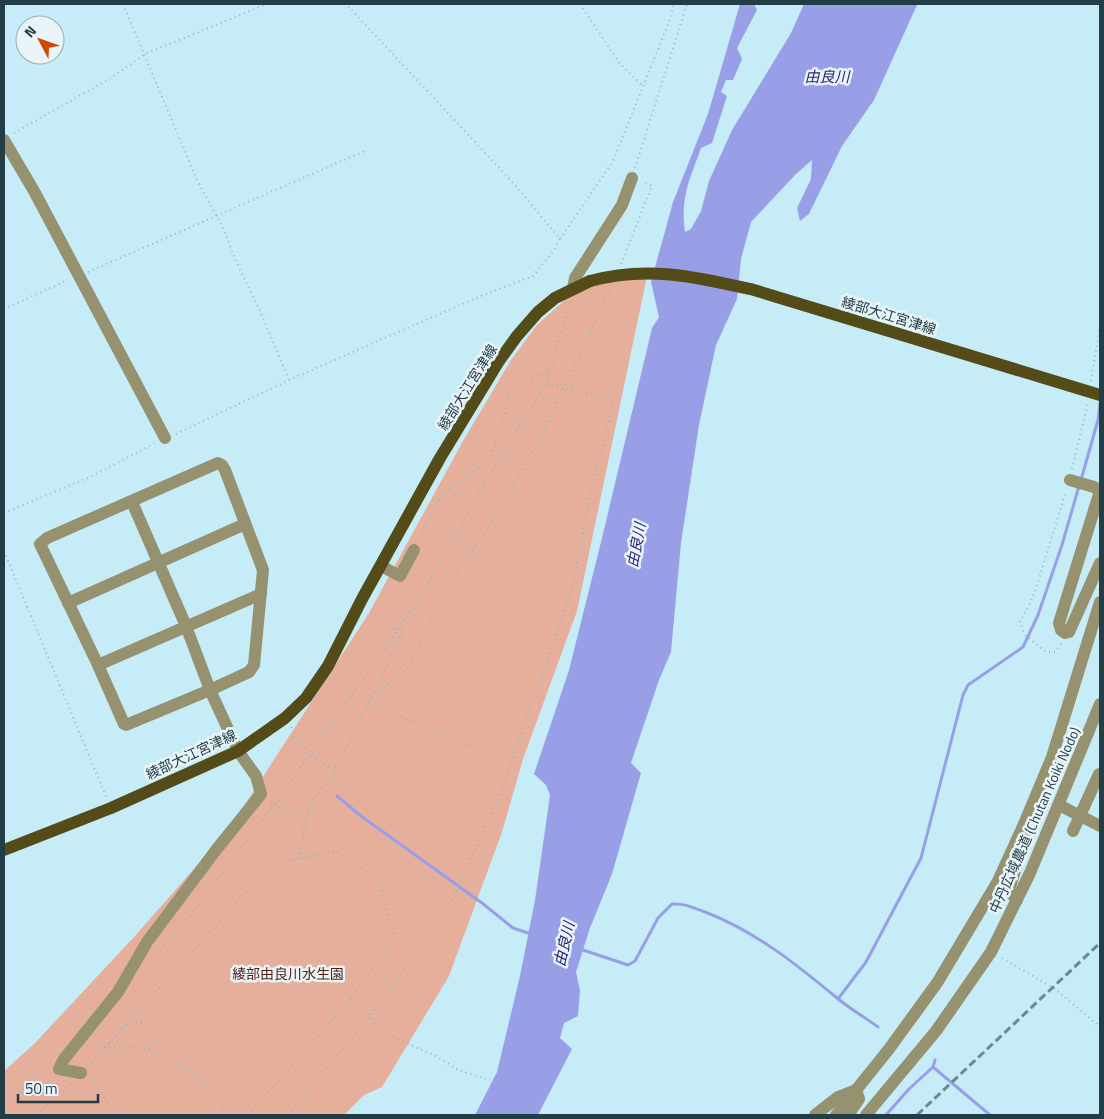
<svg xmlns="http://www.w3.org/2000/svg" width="1104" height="1119" font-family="'Titillium Web','Noto Sans JP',sans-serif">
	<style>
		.green { fill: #e5af9b }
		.water { fill: #999fe7 }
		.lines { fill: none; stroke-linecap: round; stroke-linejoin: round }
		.stream { stroke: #999fe7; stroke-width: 3 }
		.path { stroke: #94b6c2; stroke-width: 2; stroke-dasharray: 1 4; stroke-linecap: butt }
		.minor { stroke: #96916f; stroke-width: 12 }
		.major { stroke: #544c18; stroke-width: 12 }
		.rail { stroke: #6a8993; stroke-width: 3; stroke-dasharray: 8 4; stroke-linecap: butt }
		.major-bridge { stroke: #544c18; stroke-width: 12 }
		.labels { text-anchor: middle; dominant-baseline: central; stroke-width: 5; stroke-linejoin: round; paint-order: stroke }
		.street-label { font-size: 14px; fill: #233d46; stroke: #e8f4f8 }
		.park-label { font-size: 14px; fill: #501d0a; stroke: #e8f4f8 }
		.water-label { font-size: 15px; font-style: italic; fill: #291f72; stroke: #e8f4f8 }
	</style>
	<rect width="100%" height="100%" fill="#c6ecf8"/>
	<path class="green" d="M647,276L577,611L523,759L502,832L449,976L382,1087L364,1095L344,1115H4V1071L35,1043L134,937L229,829L369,613L463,441L511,360L537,325L568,297L608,280Z"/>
	<path class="water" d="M740,4H754L757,10L737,48L742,59L733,80H726L721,92L727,96L712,143L701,148C690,179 680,197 685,232L691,229L701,211L709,181L732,130L791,33L804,4H919L917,5L874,100L842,146L809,214L800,221L797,208L811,179L812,160L796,174L751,222L741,259L737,299L716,345L699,425L681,543L671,652L659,680L631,763L641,773L612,874L590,928L576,972L580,990L578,1016L564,1023L560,1038L572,1049L538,1115H475L497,1072L520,976L535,900L550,795L546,785L534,774L569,670L602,538L652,328L659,317L651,282L673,202L708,114Z"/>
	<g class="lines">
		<g class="stream">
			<path d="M1081,480L1098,420L1100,403"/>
			<path d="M337,796L361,816L482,903L513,928L531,934"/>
			<path d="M580,949L628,965L635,961L658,918L672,904C684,903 694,908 705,912C755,931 796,964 837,998C849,1008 864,1017 878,1027"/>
			<path d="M838,999L866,962L921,858L963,695L968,685L1023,647L1038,615L1062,545L1079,486"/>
			<path d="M933,1067L990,1115"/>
			<path d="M886,1115L909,1089L933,1067L935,1060"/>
		</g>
		<g class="path">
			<path d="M123,4L197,180L225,232L235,259L261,313L289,380"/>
			<path d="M580,4L620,64L643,86"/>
			<path d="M14,133L111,78L145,54L267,4"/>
			<path d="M635,168L687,4"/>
			<path d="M560,239L613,161L669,22L674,4"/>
			<path d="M621,264L652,186L642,182"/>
			<path d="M88,272L365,151"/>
			<path d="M4,309L68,280"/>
			<path d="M1091,381L1100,327"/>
			<path d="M176,434L289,380L476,298L533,276L554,250L560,239L516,186L346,4"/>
			<path d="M1072,469L1088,403"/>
			<path d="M4,513L90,477L155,443"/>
			<path d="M419,541L432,511L445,492L471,472L487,463L495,448L497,433L503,422L508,396L518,381L550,372"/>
			<path d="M4,551L107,799"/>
			<path d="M1061,644L1055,652H1046L1024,634L1020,621L1029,606L1037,585L1066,491"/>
			<path d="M350,696L483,751"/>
			<path d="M372,696L409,667L441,598L487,529L542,435L610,289"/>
			<path d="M291,727C302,746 313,760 334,769"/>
			<path d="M271,801L293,815L304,827"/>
			<path d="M300,859L306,820L313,799L332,776L404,631L387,627L369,612"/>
			<path d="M1002,958L1055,989L1100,1027"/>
			<path d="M150,961L176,934L275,803L417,603L490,473L546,384L569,305"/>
			<path d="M350,998L370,1015L377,1027L408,1044L436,1056L458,1070L490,1080"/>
			<path d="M126,1024L145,1022L153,1031L155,1040L149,1049"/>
			<path d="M104,1048L143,1047L175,1061L203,1081L218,1098L226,1115"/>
			<path d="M88,1066L271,865L336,851L377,878L396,940L324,1030L248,1115"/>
			<path d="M91,1076L116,1115"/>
			<path d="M4,1105L20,1092L47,1066"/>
			<path d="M36,1115L71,1083"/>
			<path d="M289,1115L308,1089L351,1040L394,985L454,896L499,797L572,589L590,496L614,400L546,384"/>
		</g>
		<g class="minor">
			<path d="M4,140L34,191L165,438"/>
			<path d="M573,288L575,278L622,205L632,178"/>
			<path d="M218,463L222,465L225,470L263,570L254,665L249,672L210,690L126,725L124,724L98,665L40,544L47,538Z"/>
			<path d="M1070,480L1094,487L1100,491"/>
			<path d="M1100,491L1059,623L1061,630L1065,633L1069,632L1100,563"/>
			<path d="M381,566L400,576L414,550"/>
			<path d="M68,603L245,524"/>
			<path d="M98,665L261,594"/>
			<path d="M1059,805L1100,826"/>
			<path d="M1073,831L1099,774L1100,775"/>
			<path d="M1017,900L1009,890L1025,838"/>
			<path d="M81,1073L59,1069L64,1059L118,992L147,942L216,850L261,794L256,776L238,751L210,690L186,626L132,502"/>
			<path d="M815,1115L838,1097L856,1090L859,1099L848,1115"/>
			<path d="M836,1115L889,1049L937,983L998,881L1024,824L1052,757L1100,602"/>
			<path d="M866,1115L936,1031L991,952L1030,873L1100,704"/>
		</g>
		<path class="major" d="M4,850L111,808L238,751L285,718L306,698L328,666L362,599L440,458L499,361L517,336L538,312L555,298L590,281"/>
		<path class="rail" d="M917,1115L1100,943"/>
		<path class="major-bridge" d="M590,281C648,265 697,277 754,290L1100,395"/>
	</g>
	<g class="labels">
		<g class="street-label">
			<text transform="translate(889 315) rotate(17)">綾部大江宮津線</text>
			<text transform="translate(467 387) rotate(-58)">綾部大江宮津線</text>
			<text transform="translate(191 754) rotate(-25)">綾部大江宮津線</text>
			<text transform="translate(1034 820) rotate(-66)">中丹広域農道 (Chutan Koiki Nodo)</text>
		</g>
		<g class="park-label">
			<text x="288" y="973">綾部由良川水生園</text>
		</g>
		<g class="water-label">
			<text x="827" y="76">由良川</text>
			<text transform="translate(636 545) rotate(-79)">由良川</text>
			<text transform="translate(564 944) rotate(-77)">由良川</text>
		</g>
	</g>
	<rect width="1104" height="1119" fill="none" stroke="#233d46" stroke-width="10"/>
	<g transform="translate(40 40) rotate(311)"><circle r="24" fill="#e8f4f8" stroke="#99abb1"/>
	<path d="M0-4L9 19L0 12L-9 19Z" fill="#ce4905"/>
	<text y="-8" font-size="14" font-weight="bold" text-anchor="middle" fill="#233d46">N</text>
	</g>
	<path d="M18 1094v8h80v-8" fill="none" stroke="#233d46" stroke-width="2.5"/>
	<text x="25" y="1094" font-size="15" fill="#233d46" stroke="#e8f4f8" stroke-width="4" paint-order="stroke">50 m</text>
</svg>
